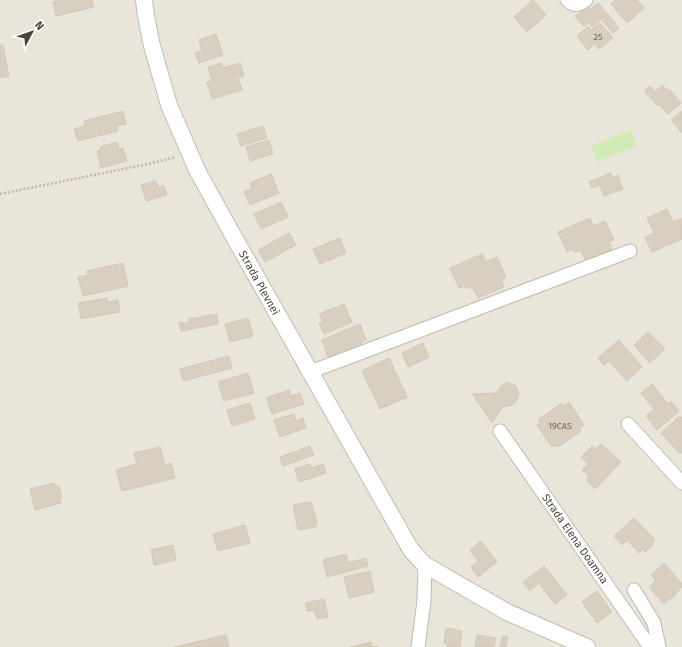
<svg xmlns="http://www.w3.org/2000/svg" width="682" height="647" font-family="'Fira Sans',sans-serif">
	<style>
		.residential { fill: #eae5da }
		.green { fill: #d2eab5 }
		.building { fill: #d8cfc1; stroke: #d3c7b4 }
		.lines { fill: none; stroke-linecap: round; stroke-linejoin: round }
		.minor-casing { stroke: #c2bbae; stroke-width: 15 }
		.tertiary-casing { stroke: #c2bbae; stroke-width: 18 }
		.path { stroke: #c4b79f; stroke-width: 2.5; stroke-dasharray: 2 2; stroke-linecap: butt }
		.minor { stroke: #fff; stroke-width: 13 }
		.tertiary { stroke: #fff; stroke-width: 16 }
		.labels { text-anchor: middle; dominant-baseline: central; stroke-width: 3; stroke-linejoin: round; paint-order: stroke }
		.number-label { font-size: 9px; fill: #6e675b }
		.street-label { font-size: 11px; fill: #4b4439; stroke: #fff }
	</style>
	<rect width="100%" height="100%" fill="#f6f3ec"/>
	<rect class="residential" x="0" y="0" width="682" height="647"/>
	<path class="green" d="M631,130L637,146L597,162L591,146Z"/>
	<g class="building">
		<path d="M61,0H92L94,7L56,16L53,2Z"/>
		<path d="M533,0L546,15L527,32L514,17Z"/>
		<path d="M616,0H637L644,8L627,23L611,4Z"/>
		<path d="M598,3L619,28L613,33L601,19L592,27L589,23L584,27L575,16L588,6L591,9Z"/>
		<path d="M600,23L613,38L599,49L595,44L588,50L577,36L588,27L591,30Z"/>
		<path d="M216,34L223,55L199,63L195,53L202,51L199,40Z"/>
		<path d="M0,45H3L9,76L0,78Z"/>
		<path d="M221,63L223,68L240,63L244,76L238,78L242,90L212,99L207,82L212,81L208,67Z"/>
		<path d="M662,85L667,90L669,89L681,103L668,114L659,104L657,105L644,91L650,86L655,92Z"/>
		<path d="M123,111L126,124L116,126L118,131L78,141L74,129L85,126L84,121Z"/>
		<path d="M682,111V133L671,120Z"/>
		<path d="M263,126L267,138L241,146L237,134Z"/>
		<path d="M269,140L273,154L250,161L246,147Z"/>
		<path d="M117,142L119,149L123,148L127,161L101,168L97,151L101,150L100,147Z"/>
		<path d="M611,173L613,178L618,175L623,189L604,196L600,185L592,188L589,182Z"/>
		<path d="M271,174L279,193L250,205L244,192L252,189L250,183Z"/>
		<path d="M156,181L158,187L164,186L167,195L146,201L141,185Z"/>
		<path d="M281,202L288,217L261,229L254,214Z"/>
		<path d="M667,209L673,222L681,218L682,239L652,252L645,237L654,233L647,218Z"/>
		<path d="M590,218L593,226L605,221L614,240L609,242L612,250L586,261L581,251L574,252L572,249L567,252L558,232Z"/>
		<path d="M289,233L296,245L265,262L258,250Z"/>
		<path d="M340,238L346,253L320,264L313,249Z"/>
		<path d="M482,254L486,262L497,257L506,277L501,279L504,287L478,298L473,288H466L464,286L459,288L450,268Z"/>
		<path d="M123,263L128,286L83,296L78,277L88,275L87,271Z"/>
		<path d="M107,298V302L118,300L120,312L81,319L78,303Z"/>
		<path d="M344,304L352,322L324,334L319,323L323,321L319,314Z"/>
		<path d="M217,314L218,324L181,331L179,323L190,322L189,319Z"/>
		<path d="M248,318L253,336L230,342L225,324Z"/>
		<path d="M360,324L366,340L361,342L364,348L330,362L322,340Z"/>
		<path d="M648,332L665,349L650,363L634,345Z"/>
		<path d="M619,340L642,367L627,381L609,361L604,365L598,358Z"/>
		<path d="M423,343L429,357L408,367L402,353Z"/>
		<path d="M229,356L232,368L183,381L180,369Z"/>
		<path d="M389,358L407,397L380,409L362,371Z"/>
		<path d="M248,373L254,393L224,401L218,382Z"/>
		<path d="M507,382L516,386L519,393L517,400L512,405L503,407L492,423L472,394L496,393L502,385Z"/>
		<path d="M652,384L668,404L671,401L679,411L657,430L646,416L654,409L641,393Z"/>
		<path d="M289,390L291,396L300,393L304,404L272,414L266,398Z"/>
		<path d="M569,402L584,425L579,428L581,431L558,447L557,445L552,447L537,425L540,423L538,420L562,403L564,406Z"/>
		<path d="M250,403L255,419L232,426L227,410Z"/>
		<path d="M294,414L296,421L303,418L306,428L280,437L274,420Z"/>
		<path d="M680,416L682,418V452L680,454L661,433Z"/>
		<path d="M601,444L621,462L595,489L586,480L589,476L582,470L588,464L581,457L592,446L595,449Z"/>
		<path d="M310,446L314,455L283,466L280,457Z"/>
		<path d="M160,447L165,465L171,463L175,478L122,491L116,470L137,464L134,453Z"/>
		<path d="M310,464L311,468L323,464L326,473L299,482L295,469Z"/>
		<path d="M54,483L56,487L59,486L62,498L59,499L61,503L35,510L30,489Z"/>
		<path d="M310,502L312,504L317,522L315,527L298,530L293,505Z"/>
		<path d="M634,518L655,540L652,543L654,544L645,552L643,549L639,553L627,540L622,545L614,536Z"/>
		<path d="M245,525L250,543L218,551L213,534Z"/>
		<path d="M481,541L497,562L478,577L471,567L478,561L470,550Z"/>
		<path d="M173,545L176,560L154,565L151,550Z"/>
		<path d="M346,554L348,563L366,558L368,566L327,577L323,560Z"/>
		<path d="M664,563L682,584V587L676,593L677,594L671,599L670,598L664,604L649,587L656,581L651,575Z"/>
		<path d="M544,566L567,595L555,604L539,583L530,591L523,582Z"/>
		<path d="M370,571L374,592L349,598L344,577Z"/>
		<path d="M597,591L612,612L597,623L582,602Z"/>
		<path d="M324,599L328,617L317,619L314,610L307,611L305,603Z"/>
		<path d="M446,628L462,631L460,647H447L448,644L444,643Z"/>
		<path d="M226,635L229,647H174Z"/>
		<path d="M477,635L496,638L494,647H475Z"/>
		<path d="M502,636L508,637L506,647H500Z"/>
		<path d="M371,642L372,647L378,646V647H350Z"/>
	</g>
	<g class="lines">
		<g class="minor-casing">
			<g id="minor">
				<path d="M567,0C574,7 579,5 586,0"/>
				<path d="M310,372L630,251"/>
				<path d="M628,424L682,483"/>
				<path d="M500,431L650,647"/>
				<path d="M634,590L654,623L659,647"/>
				<path d="M418,647L424,601L425,565"/>
			</g>
		</g>
		<g class="tertiary-casing">
			<path id="tertiary" d="M144,0L146,16L152,46L169,105L197,170L235,239L411,550L425,565L507,612L587,647"/>
		</g>
		<path class="path" d="M0,194L148,164L176,157"/>
		<use href="#minor" class="minor"/>
		<use href="#tertiary" class="tertiary"/>
	</g>
	<g class="labels">
		<g class="number-label">
			<text x="598" y="37">25</text>
			<text x="560" y="426">19CAS</text>
		</g>
		<g class="street-label">
			<text transform="translate(259 283) rotate(61)">Strada Plevnei</text>
			<text transform="translate(575 539) rotate(55)">Strada Elena Doamna</text>
		</g>
	</g>
	<g transform="translate(32 32) rotate(49)" stroke="#ffffff" stroke-width="3" paint-order="stroke">
	<path d="M0-3L7 15L0 10L-7 15Z" fill="#4b4439"/>
	<text y="-6" font-size="11" font-weight="bold" text-anchor="middle" fill="#4b4439">N</text>
	</g>
</svg>
